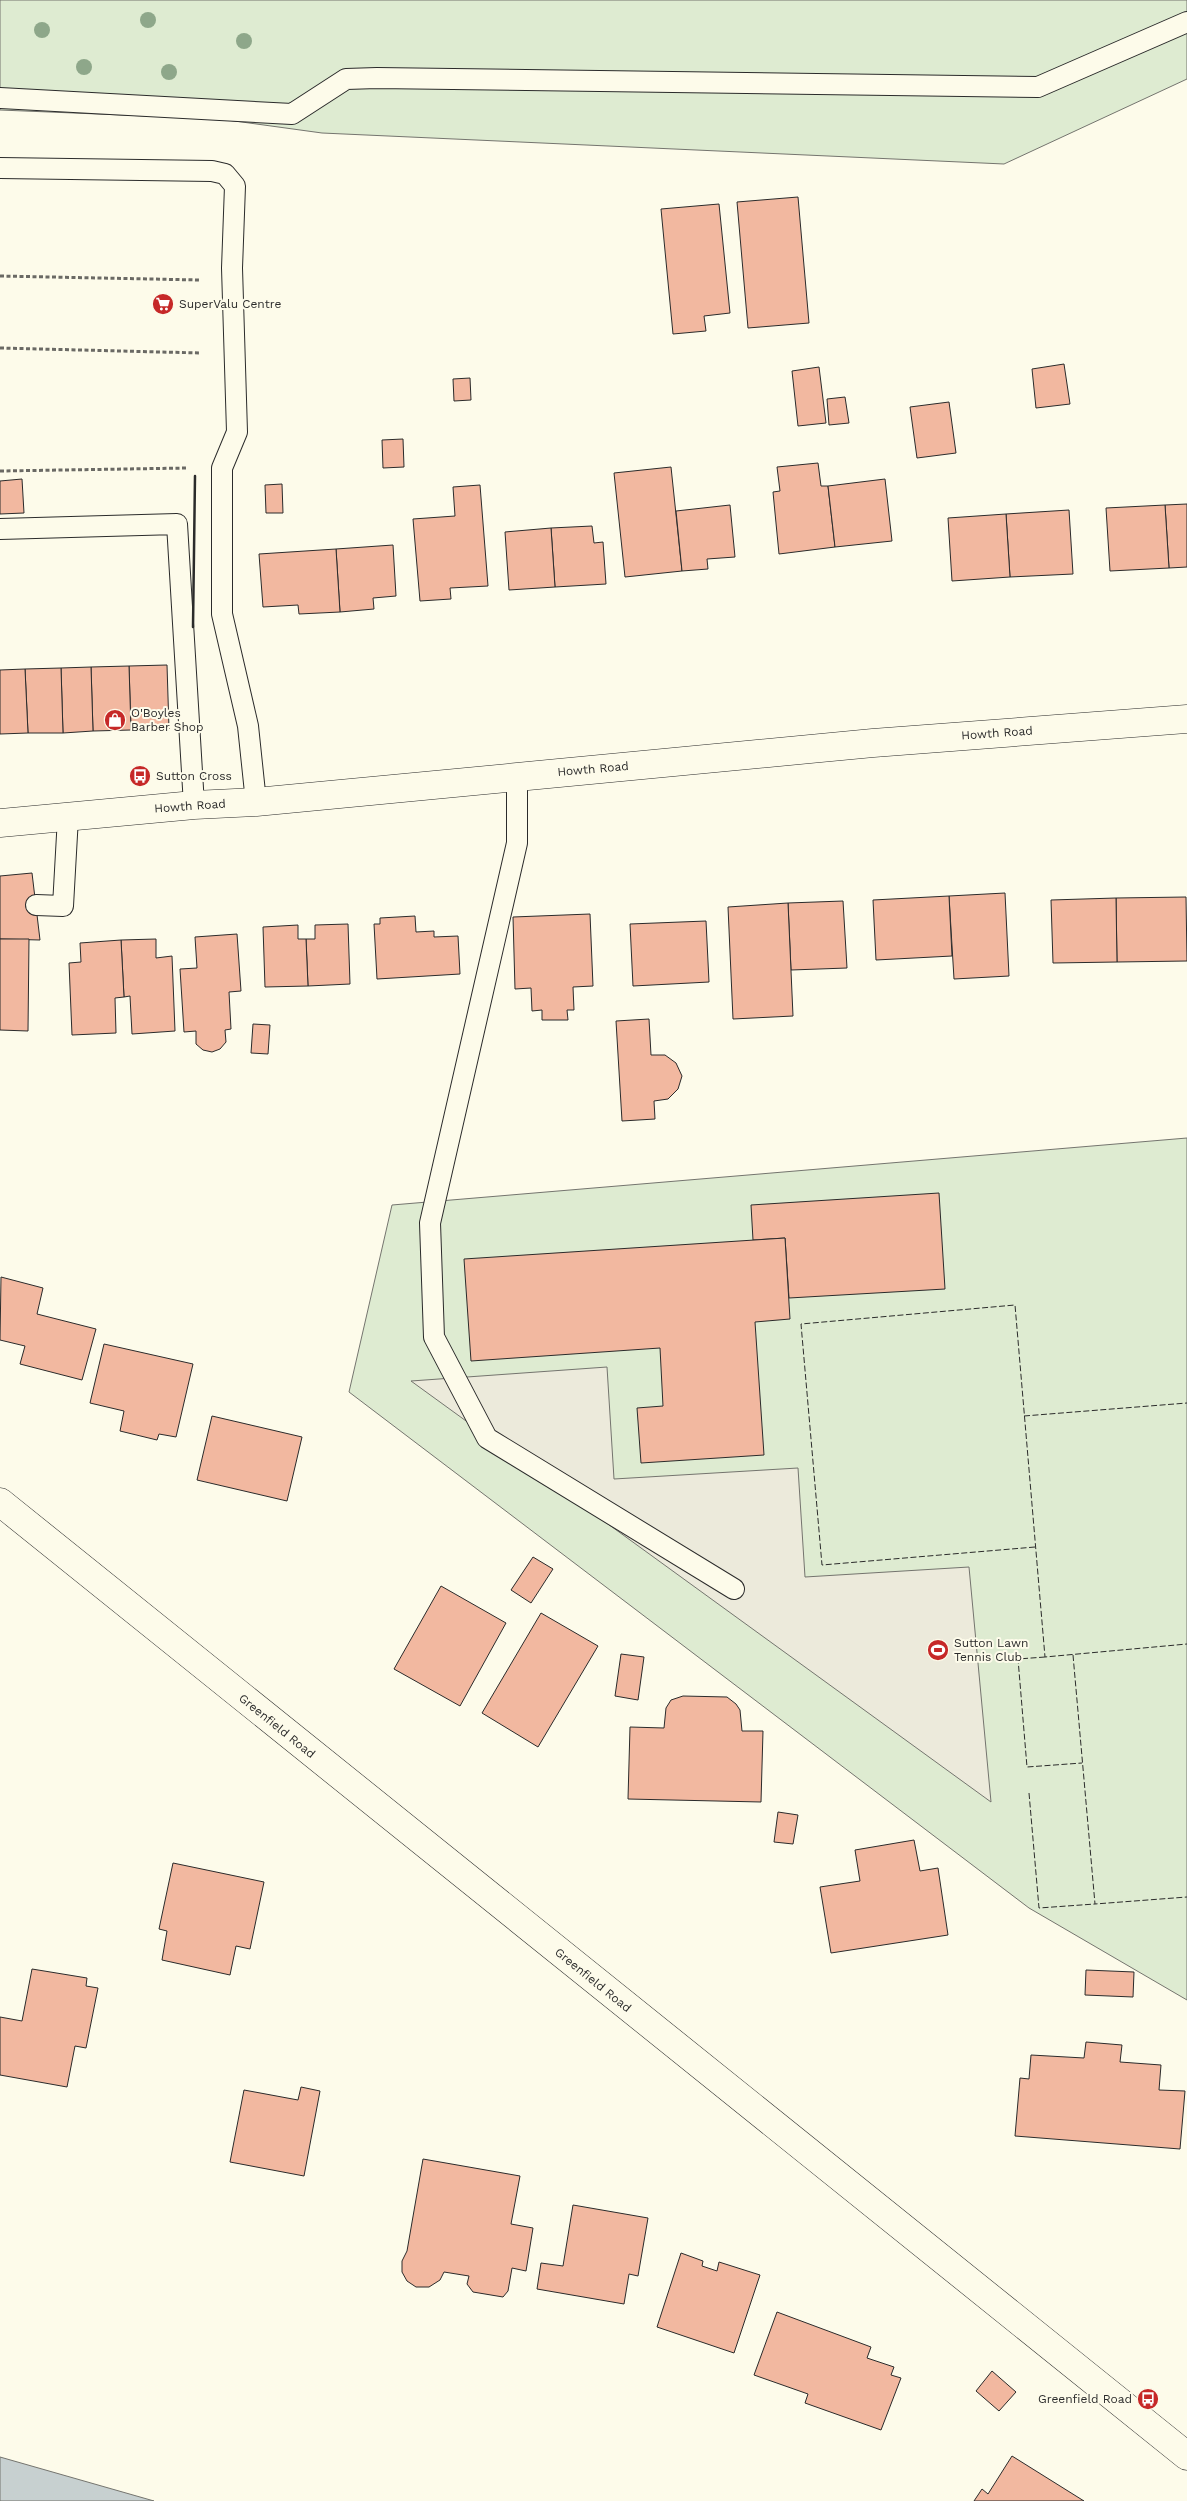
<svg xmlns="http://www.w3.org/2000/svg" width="1187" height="2501" font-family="'Work Sans',sans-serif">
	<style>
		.green { fill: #deebd1; stroke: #74746e }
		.parking { fill: #eceadb; stroke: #74746e }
		.water { fill: #c7d0d0; stroke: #74746e }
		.building { fill: #f2b8a0; stroke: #2b2b2b }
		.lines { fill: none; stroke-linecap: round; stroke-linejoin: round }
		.service-casing { stroke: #2b2b2b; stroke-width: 22 }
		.secondary-casing { stroke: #2b2b2b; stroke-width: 29 }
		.path { stroke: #6a6964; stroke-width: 3; stroke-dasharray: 4 2.5; stroke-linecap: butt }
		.service { stroke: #fdfbea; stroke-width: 20 }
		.secondary { stroke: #fdfbea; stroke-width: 28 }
		.fence { stroke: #2b2b2b; stroke-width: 1; stroke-dasharray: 6 2.5; stroke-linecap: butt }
		.wall { stroke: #2b2b2b; stroke-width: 2.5 }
		.tree { fill: #8ea78a }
		.labels { text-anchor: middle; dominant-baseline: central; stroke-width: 4; stroke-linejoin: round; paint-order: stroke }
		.poi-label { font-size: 12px; fill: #2b2b2b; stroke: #fdfbea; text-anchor: start }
		.street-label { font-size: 12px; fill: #2b2b2b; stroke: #fdfbea }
	</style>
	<rect width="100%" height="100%" fill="#fdfbea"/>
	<g class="green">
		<path d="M0,0H1187V79L1004,164L322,133L220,119L0,110Z"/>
		<path d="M1187,1138V2000L1029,1908L349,1392L392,1205Z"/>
	</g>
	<path class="parking" d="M607,1367L614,1479L798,1468L805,1577L969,1567L991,1802L411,1381Z"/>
	<path class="water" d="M0,2457L154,2501H0Z"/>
	<g class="building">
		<path d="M798,197L809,323L748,328L737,202Z"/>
		<path d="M719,204L730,313L704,316L706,331L673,334L661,209Z"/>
		<path d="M1064,364L1070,404L1036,408L1032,369Z"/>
		<path d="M819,367L826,423L798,426L792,371Z"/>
		<path d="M470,378L471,400L454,401L453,379Z"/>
		<path d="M845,397L849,423L829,425L827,399Z"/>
		<path d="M949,402L956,453L917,458L910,407Z"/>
		<path d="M403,439L404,467L383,468L382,440Z"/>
		<path d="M818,463L821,486H828L835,547L779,554L773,492L780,491L777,467Z"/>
		<path d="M671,467L682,571L625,577L614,473Z"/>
		<path d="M22,479L24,513L0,514V481Z"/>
		<path d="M885,479L892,541L835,547L828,486Z"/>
		<path d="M282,484L283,513H266L265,485Z"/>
		<path d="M480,485L488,586L450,588L451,599L420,601L413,519L455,516L453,487Z"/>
		<path d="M1187,504V567L1169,568L1165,505Z"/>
		<path d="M730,505L735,557L707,559L708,569L682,571L676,511Z"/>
		<path d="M1165,505L1169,568L1110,571L1106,508Z"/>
		<path d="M1069,510L1073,574L1010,577L1006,514Z"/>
		<path d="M1006,514L1010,577L952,581L948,518Z"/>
		<path d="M592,526L594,543L603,542L606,584L555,587L551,528Z"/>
		<path d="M551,528L555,587L509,590L505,532Z"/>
		<path d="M393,545L396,596L373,598L374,609L340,612L336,549Z"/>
		<path d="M336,549L340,612L299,614L298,605L263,607L259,554Z"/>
		<path d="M167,665L169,729L131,730L129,666Z"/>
		<path d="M129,666L131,730L93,731L91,667Z"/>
		<path d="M91,667L93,731L63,733L61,668Z"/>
		<path d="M61,668L63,733H28L25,669Z"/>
		<path d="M25,669L28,733L0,734V670Z"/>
		<path d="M32,873L40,940L0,939V876Z"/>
		<path d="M1005,893L1009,976L954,979L949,896Z"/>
		<path d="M949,896L952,956L876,960L873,900Z"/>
		<path d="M1186,897L1187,961L1117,962L1116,898Z"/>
		<path d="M1116,898L1117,962L1053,963L1051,900Z"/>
		<path d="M843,901L847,968L791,970L788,903Z"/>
		<path d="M788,903L793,1016L733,1019L728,907Z"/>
		<path d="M590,914L593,986L573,987L574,1010H567L568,1020H542V1010L532,1011L531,988L515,989L513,917Z"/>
		<path d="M415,916L416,932L434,931V937L458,936L460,974L377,979L374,924H380V918Z"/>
		<path d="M706,921L709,982L633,986L630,924Z"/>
		<path d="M348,924L350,984L308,986L306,939H315V925Z"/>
		<path d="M298,925V939H306L308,986L265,987L263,927Z"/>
		<path d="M237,934L241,991L229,992L231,1029L225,1030L226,1042L220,1049L212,1052L203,1050L196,1044V1031L184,1032L180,969L197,968L195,937Z"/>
		<path d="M0,939H29L28,1031L0,1030Z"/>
		<path d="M156,939V958L172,956L175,1031L132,1034L130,996L124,997L121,940Z"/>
		<path d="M121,940L124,997L115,998L116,1033L72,1035L69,963L81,962L80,943Z"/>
		<path d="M649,1019L651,1055H665L676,1063L682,1076L678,1089L668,1099L654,1101L655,1119L622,1121L616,1021Z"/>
		<path d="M253,1024L270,1025L268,1054L251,1053Z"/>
		<path d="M939,1193L945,1289L789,1298L785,1238L753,1240L751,1205Z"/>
		<path d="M785,1238L790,1319L755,1322L764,1455L641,1463L637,1408L663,1406L660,1348L471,1361L464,1259Z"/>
		<path d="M1,1277L43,1288L37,1314L96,1329L82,1380L20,1364L25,1346L0,1340Z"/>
		<path d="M104,1344L193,1364L176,1437L159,1434L157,1440L120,1431L124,1411L90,1403Z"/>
		<path d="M212,1416L302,1437L287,1501L197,1480Z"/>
		<path d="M533,1557L553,1569L531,1603L511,1590Z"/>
		<path d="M441,1586L506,1623L460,1706L394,1669Z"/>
		<path d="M541,1613L598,1646L538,1747L482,1713Z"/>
		<path d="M621,1654L644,1657L638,1700L615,1696Z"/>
		<path d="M683,1696L727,1697L736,1704L740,1710L742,1731H763L761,1802L628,1799L630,1727L664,1728L666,1708L671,1700Z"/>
		<path d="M778,1812L798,1815L793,1844L774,1842Z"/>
		<path d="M914,1840L920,1871L938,1868L948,1935L831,1953L820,1887L860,1881L855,1850Z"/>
		<path d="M173,1863L264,1882L250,1949L236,1946L230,1975L162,1960L167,1931L159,1929Z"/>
		<path d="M32,1969L87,1978L86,1986L98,1988L86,2048L75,2046L67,2087L0,2075V2017L22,2021Z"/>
		<path d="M1086,1970L1134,1972L1133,1997L1085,1995Z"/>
		<path d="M1086,2042L1122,2045L1120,2062L1161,2065L1159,2090L1185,2091L1180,2149L1015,2136L1020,2078L1029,2079L1031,2055L1084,2058Z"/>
		<path d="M301,2087L320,2091L304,2176L230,2162L244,2090L298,2100Z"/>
		<path d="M423,2159L520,2176L511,2224L533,2228L526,2271L512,2268L508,2291L503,2297L473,2292L467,2284L469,2276L444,2272L440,2280L429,2287H416L407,2281L402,2272V2261L407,2251Z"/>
		<path d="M573,2205L648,2218L638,2276L629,2274L624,2304L537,2289L541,2263L563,2266Z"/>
		<path d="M681,2253L703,2261L702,2266L717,2271L719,2262L760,2275L734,2353L657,2327Z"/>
		<path d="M777,2312L871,2347L867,2358L894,2367L891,2375L901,2378L881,2430L805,2403L808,2394L754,2375Z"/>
		<path d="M992,2371L1016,2392L999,2411L976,2391Z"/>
		<path d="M1012,2456L1084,2501H974L982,2489L988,2494Z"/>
	</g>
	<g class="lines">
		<g class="service-casing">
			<g id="service">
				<path d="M0,98L292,114L346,79L377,78L1038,87L1187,22"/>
				<path d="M0,168L212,171L225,174L235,186L232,268L237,432L222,468V614L248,726L256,802"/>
				<path d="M0,529L177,524L194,805"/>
				<path d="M517,776V843L430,1223L434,1337L487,1438L734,1589"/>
				<path d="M36,905L63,906L68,817"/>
			</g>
		</g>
		<g class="secondary-casing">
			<g id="secondary">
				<path d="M0,823L194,805L256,802L873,743L1187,719"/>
				<path d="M0,1502L1187,2456"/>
			</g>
		</g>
		<g class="path">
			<path d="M0,276L200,280"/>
			<path d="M0,348L201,353"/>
			<path d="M0,471L188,468"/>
		</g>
		<use href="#service" class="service"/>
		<use href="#secondary" class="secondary"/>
		<g class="fence">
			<path d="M1024,1416L1187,1403"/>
			<path d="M1035,1547L822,1565L801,1324L1015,1305L1045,1657L1187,1644"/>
			<path d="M1073,1655L1095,1904L1187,1897"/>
			<path d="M1045,1657L1018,1659L1027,1767L1082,1763"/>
			<path d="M1029,1793L1039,1908L1095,1904"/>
		</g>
		<path class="wall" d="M193,627L195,476"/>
	</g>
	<g class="tree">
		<circle cx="148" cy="20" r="8"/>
		<circle cx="42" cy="30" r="8"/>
		<circle cx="244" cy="41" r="8"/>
		<circle cx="84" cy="67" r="8"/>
		<circle cx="169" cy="72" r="8"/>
	</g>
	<defs>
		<g id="supermarket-disc" transform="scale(1.125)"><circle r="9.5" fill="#c62828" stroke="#fdfbea"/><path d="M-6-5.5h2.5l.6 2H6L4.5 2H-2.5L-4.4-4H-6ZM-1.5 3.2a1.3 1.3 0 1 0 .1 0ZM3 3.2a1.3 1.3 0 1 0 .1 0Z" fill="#fff"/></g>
		<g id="shop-disc" transform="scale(1.125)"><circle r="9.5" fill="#c62828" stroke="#fdfbea"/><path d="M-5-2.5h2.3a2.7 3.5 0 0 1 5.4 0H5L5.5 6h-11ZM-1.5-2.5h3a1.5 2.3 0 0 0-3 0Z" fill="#fff"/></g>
		<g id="bus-disc" transform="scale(1.125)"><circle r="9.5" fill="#c62828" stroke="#fdfbea"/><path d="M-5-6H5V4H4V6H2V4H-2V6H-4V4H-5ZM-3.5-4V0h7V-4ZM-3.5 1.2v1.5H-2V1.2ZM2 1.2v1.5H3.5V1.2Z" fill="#fff"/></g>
		<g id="stadium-disc" transform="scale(1.125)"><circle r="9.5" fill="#c62828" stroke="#fdfbea"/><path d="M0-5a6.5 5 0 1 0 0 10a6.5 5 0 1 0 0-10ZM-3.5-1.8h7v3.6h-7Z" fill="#fff"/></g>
	</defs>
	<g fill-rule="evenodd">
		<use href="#supermarket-disc" x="163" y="304"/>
		<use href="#shop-disc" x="115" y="720"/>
		<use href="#bus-disc" x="140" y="776"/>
		<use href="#stadium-disc" x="938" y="1650"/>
		<use href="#bus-disc" x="1148" y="2399"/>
	</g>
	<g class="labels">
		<g class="poi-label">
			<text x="179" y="304">SuperValu Centre</text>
			<text x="131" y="713">O'Boyles<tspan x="131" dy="14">Barber Shop</tspan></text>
			<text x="156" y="776">Sutton Cross</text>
			<text x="954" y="1643">Sutton Lawn<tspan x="954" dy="14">Tennis Club</tspan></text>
			<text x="1132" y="2399" text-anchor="end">Greenfield Road</text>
		</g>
		<g class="street-label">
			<text transform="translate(997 733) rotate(-4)">Howth Road</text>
			<text transform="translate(593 769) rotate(-5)">Howth Road</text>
			<text transform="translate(190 806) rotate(-4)">Howth Road</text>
			<text transform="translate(277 1726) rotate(39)">Greenfield Road</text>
			<text transform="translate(593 1980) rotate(39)">Greenfield Road</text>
		</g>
	</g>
</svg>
